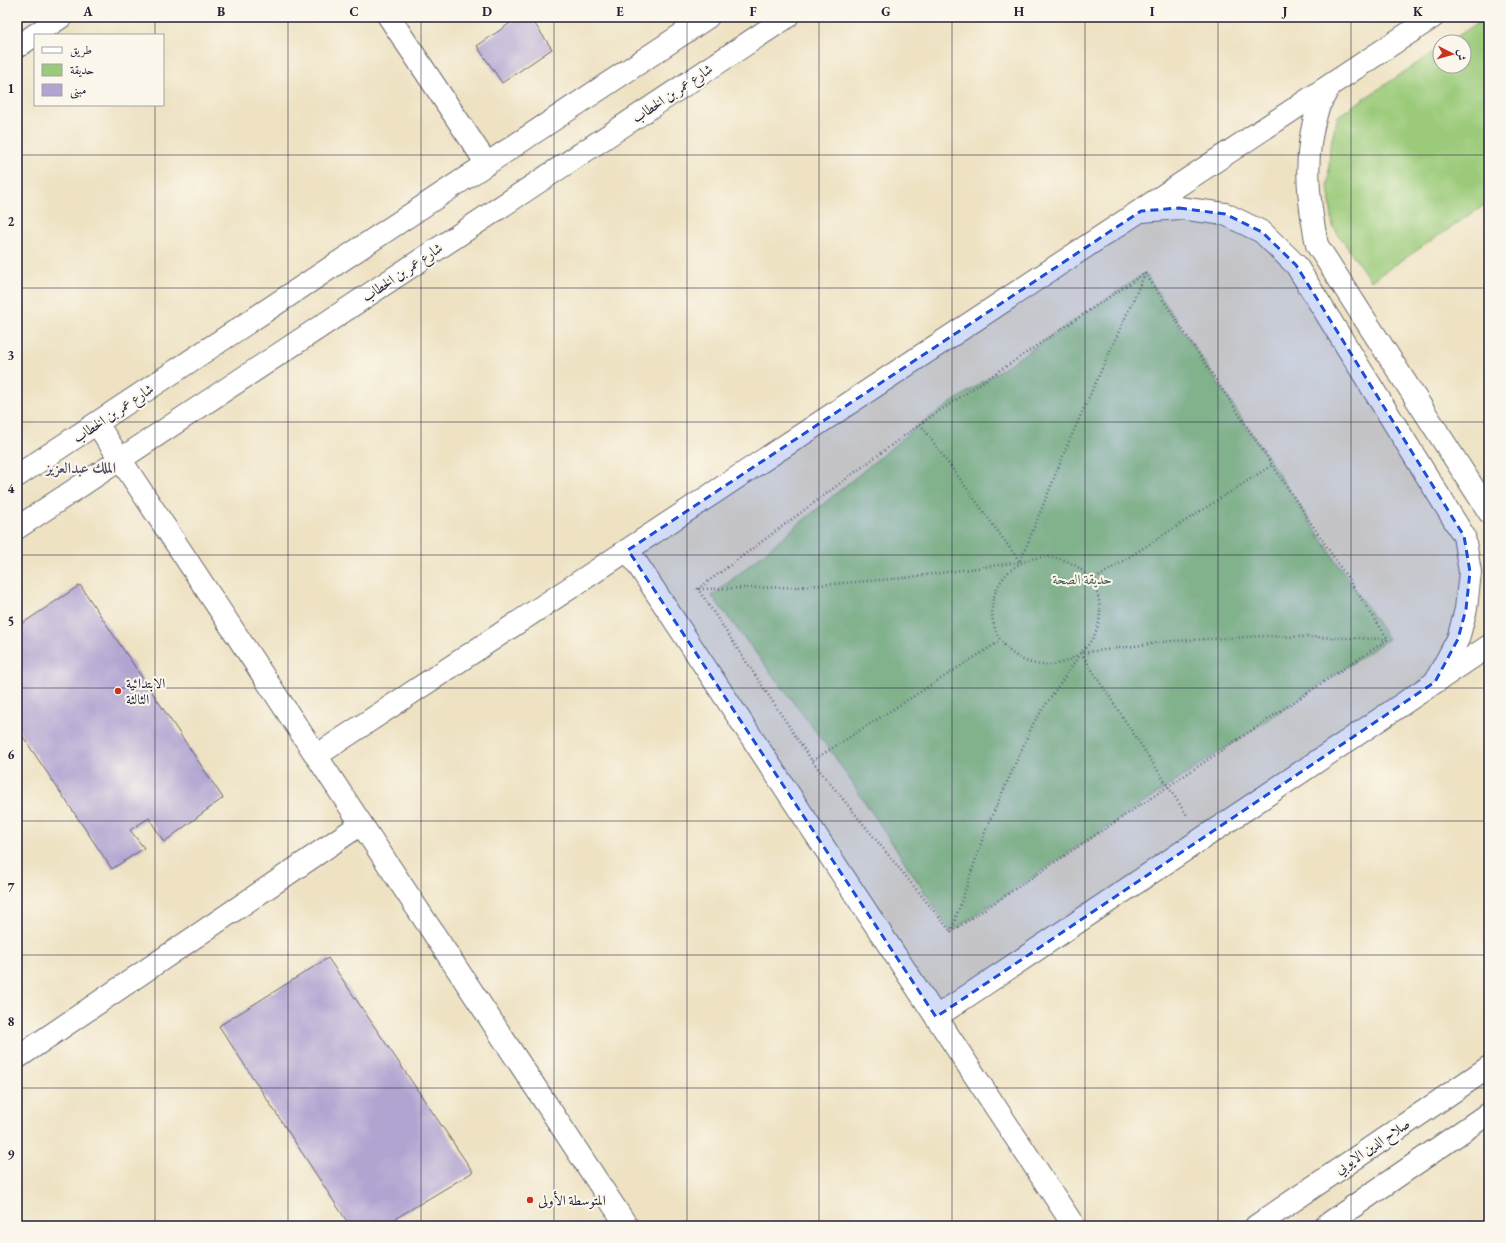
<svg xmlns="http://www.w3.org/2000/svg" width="1506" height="1243" font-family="'EB Garamond',Amiri,serif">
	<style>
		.green { fill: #9bcb7a; stroke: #5e765a }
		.building { fill: #b1a4d1 }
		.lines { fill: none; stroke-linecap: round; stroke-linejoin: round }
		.minor-casing { stroke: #69656b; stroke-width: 24 }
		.path { stroke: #69656b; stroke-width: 2.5; stroke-dasharray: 1 3; stroke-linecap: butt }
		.minor { stroke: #fff; stroke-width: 22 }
		.marked { fill: #1d4ed8; fill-opacity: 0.2; stroke: #1d4ed8; stroke-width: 3; stroke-dasharray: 8 5; stroke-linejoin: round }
		.grid { fill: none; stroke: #22223b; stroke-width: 1; stroke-opacity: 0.55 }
		.poi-dot { fill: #c8321e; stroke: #fbf7ec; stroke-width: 1.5 }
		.labels { text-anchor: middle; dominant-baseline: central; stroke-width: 4; stroke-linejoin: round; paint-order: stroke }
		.street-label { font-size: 14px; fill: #22223b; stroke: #fbf7ec }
		.park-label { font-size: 14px; fill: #4c5d51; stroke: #fbf7ec }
		.poi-label { font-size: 14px; fill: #22223b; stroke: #fbf7ec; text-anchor: start }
		.neighbourhood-label { font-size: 15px; font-weight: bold; fill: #545070; stroke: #fbf7ec }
		.neatline { fill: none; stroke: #22223b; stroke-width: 1.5 }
		.grid-label { font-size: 13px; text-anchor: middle; font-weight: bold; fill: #22223b }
	</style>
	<rect width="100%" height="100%" fill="#fbf7ec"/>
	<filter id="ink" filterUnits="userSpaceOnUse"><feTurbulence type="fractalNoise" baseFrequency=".025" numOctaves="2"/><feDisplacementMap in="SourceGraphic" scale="8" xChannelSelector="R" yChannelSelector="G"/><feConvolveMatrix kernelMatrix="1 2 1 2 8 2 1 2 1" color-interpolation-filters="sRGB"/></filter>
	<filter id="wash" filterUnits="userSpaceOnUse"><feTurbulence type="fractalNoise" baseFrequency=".012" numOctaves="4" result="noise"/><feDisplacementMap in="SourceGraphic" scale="16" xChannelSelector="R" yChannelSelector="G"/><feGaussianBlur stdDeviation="0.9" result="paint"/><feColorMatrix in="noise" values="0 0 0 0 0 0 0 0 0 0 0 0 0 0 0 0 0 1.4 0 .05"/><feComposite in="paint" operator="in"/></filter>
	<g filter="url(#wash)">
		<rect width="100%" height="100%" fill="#eee2c3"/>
		<g class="green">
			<path d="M1486,17H1489V202L1371,281L1333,227L1328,185L1330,147L1338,116L1440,48V66H1464V42H1449Z"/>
			<path d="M1145,273L1388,639L951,932L833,754L712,596L920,424Z"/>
		</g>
		<g id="blocks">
			<g class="building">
				<path d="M519,17H530L552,49L502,83L477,46Z"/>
				<path d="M80,585L223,798L164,842L149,818L130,830L144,848L112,869L17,728V627Z"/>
				<path d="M328,958L473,1172L383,1226H350L219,1026Z"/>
			</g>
		</g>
	</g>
	<g filter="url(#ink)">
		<use href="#blocks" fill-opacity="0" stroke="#69656b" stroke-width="1"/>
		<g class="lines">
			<g class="minor-casing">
				<g id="minor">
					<path d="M389,17L487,164"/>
					<path d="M17,47L61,17"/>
					<path d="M1330,86C1325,94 1320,103 1317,111C1303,157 1308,199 1317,245L1489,512"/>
					<path d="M1142,211L1179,208L1225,214L1262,232L1296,265L1464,536L1470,572L1466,609L1458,639L1436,680"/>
					<path d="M97,424L627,1226"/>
					<path d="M17,476L708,17"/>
					<path d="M17,528L787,17"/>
					<path d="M628,550L1074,1226"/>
					<path d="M316,756L1433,17"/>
					<path d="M936,1017L1489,646"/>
					<path d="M17,1058L361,824"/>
					<path d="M1256,1226L1489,1067"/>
					<path d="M1325,1226L1489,1113"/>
				</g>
			</g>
			<g class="path">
				<path d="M1145,273L1388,639L951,932L812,761L698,589L920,424Z"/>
				<path d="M920,424L1020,562"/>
				<circle cx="1046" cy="611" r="54"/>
				<path d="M1092,581L1272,465"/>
				<path d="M699,589L796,587L904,578L1020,562L1070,439L1145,274"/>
				<path d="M1081,653L1188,817"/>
				<path d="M812,761L1000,641"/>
				<path d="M951,932L986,829L1034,722L1081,653L1172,641L1266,636L1387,639"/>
			</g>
			<use href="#minor" class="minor"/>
		</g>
	</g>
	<path class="marked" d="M1179,208L1225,214L1262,232L1296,265L1464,536L1470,572L1466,609L1458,639L1435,682L936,1017L628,550L1141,211Z"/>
	<path class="grid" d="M155,17V35M288,17V1226M421,17V1226M554,17V1226M687,17V1226M819,17V1226M952,17V1226M1085,17V1226M1218,17V1226M1351,17V1226M155,105V1226M17,155H1489M17,288H1489M17,422H1489M17,555H1489M17,688H1489M17,821H1489M17,955H1489M17,1088H1489"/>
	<g class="poi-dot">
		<circle cx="118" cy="691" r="4"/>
		<circle cx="530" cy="1200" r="4"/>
	</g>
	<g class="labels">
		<g class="street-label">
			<text transform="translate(672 93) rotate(-34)">شارع عمر بن الخطاب</text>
			<text transform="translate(402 272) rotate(-34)">شارع عمر بن الخطاب</text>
			<text transform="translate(113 413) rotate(-34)">شارع عمر بن الخطاب</text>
			<text transform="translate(1372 1146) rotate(-34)">صلاح الدين الايوبي</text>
		</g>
		<g class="park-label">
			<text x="1082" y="579">حديقة الصحة</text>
		</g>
		<g class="poi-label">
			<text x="126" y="683">الابتدائية<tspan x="126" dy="16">الثالثة</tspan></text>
			<text x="538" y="1200">المتوسطة الأولى</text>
		</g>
		<g class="neighbourhood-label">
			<text x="81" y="467">الملك عبدالعزيز</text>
		</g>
	</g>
	<rect width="1506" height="1243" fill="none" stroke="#fbf7ec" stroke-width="44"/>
	<rect x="34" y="34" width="130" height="72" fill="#fbf7ec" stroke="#a4a2a5"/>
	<rect x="42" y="47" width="20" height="6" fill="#ffffff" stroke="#a4a2a5"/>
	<text x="70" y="54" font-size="12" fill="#22223b">طريق</text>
	<rect x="42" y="64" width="20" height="12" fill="#9bcb7a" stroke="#a4a2a5"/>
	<text x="70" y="74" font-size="12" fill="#22223b">حديقة</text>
	<rect x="42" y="84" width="20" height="12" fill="#b1a4d1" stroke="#a4a2a5"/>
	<text x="70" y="94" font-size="12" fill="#22223b">مبنى</text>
	<g transform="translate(1452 54) rotate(96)"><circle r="19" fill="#fbf7ec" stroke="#a4a2a5"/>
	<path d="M0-3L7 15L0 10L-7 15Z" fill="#c8321e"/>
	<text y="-6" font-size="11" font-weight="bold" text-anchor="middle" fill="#22223b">ش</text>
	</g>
	<rect x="22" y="22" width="1462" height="1199" class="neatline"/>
	<g class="grid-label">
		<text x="88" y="16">A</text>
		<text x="221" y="16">B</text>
		<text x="354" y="16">C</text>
		<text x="487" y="16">D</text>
		<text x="620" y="16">E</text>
		<text x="753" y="16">F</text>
		<text x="886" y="16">G</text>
		<text x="1019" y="16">H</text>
		<text x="1152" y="16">I</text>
		<text x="1285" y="16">J</text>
		<text x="1418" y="16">K</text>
		<text x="11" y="93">1</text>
		<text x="11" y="226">2</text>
		<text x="11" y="360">3</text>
		<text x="11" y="493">4</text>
		<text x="11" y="626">5</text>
		<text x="11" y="759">6</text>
		<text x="11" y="892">7</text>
		<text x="11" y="1026">8</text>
		<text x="11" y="1159">9</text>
	</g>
</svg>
